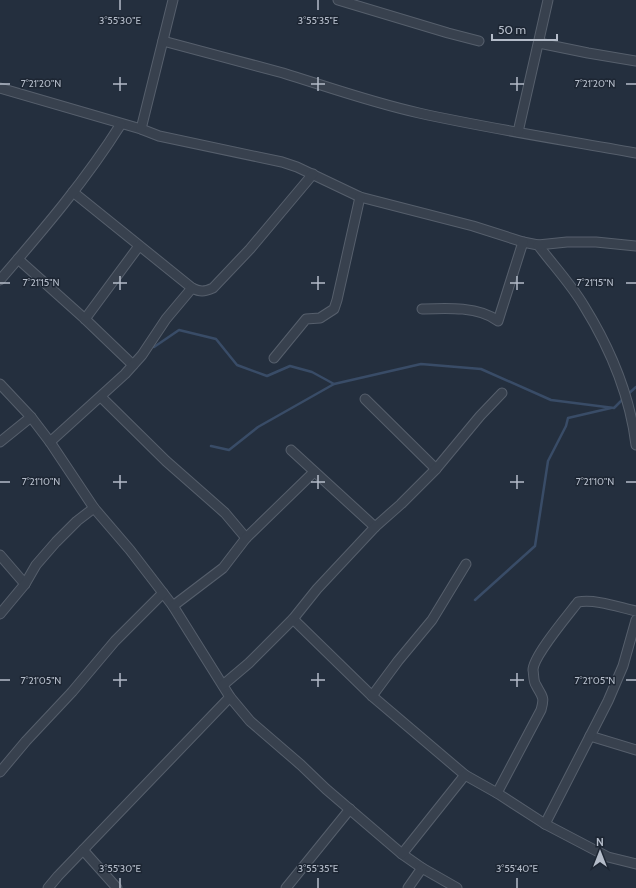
<svg xmlns="http://www.w3.org/2000/svg" width="636" height="888" font-family="Cabin,sans-serif">
	<style>
		.lines { fill: none; stroke-linecap: round; stroke-linejoin: round }
		.stream { stroke: #394c67; stroke-width: 2.5 }
		.street-casing { stroke: #565f6c; stroke-width: 11 }
		.street { stroke: #38414e; stroke-width: 9 }
		.ticks { fill: none; stroke: #b4bcc9; stroke-width: 1.5 }
		.ticks-label { font-size: 10px; text-anchor: middle; fill: #b4bcc9; stroke: #1d2633; stroke-width: 3; stroke-linejoin: round; paint-order: stroke }
	</style>
	<rect width="100%" height="100%" fill="#242f3e"/>
	<g class="lines">
		<g class="stream">
			<path d="M154,347L179,330L216,339L237,365L267,376L290,366L312,372L334,384"/>
			<path d="M627,395L636,387"/>
			<path d="M211,446L229,450L258,427L334,384L421,364L481,369L551,400L614,408L624,398"/>
			<path d="M475,600L535,546L548,461L566,426L568,418L611,408"/>
		</g>
		<g class="street-casing">
			<g id="street">
				<path d="M338,0L448,33L479,41"/>
				<path d="M163,41C203,52 243,62 283,73C328,87 373,103 419,113C491,129 564,140 636,153"/>
				<path d="M539,43L588,53L636,61"/>
				<path d="M0,88L141,129L159,136L282,162L297,167L360,197L473,226L523,242L538,245C553,265 571,284 584,306C610,348 630,396 636,445"/>
				<path d="M141,129L173,0"/>
				<path d="M518,132L548,0"/>
				<path d="M73,192L192,288"/>
				<path d="M538,245L567,242H596L636,246"/>
				<path d="M18,259L85,319L133,365"/>
				<path d="M0,280C43,230 86,180 121,124"/>
				<path d="M422,309C445,308 479,306 498,321L523,242"/>
				<path d="M85,319L139,246"/>
				<path d="M274,358L306,319L320,318L334,309L337,300L360,197"/>
				<path d="M0,384L31,417L50,442L94,508L130,550L173,606L230,697L250,721L301,765L326,789L402,854L422,868L457,888"/>
				<path d="M101,397L166,461L225,513L246,538"/>
				<path d="M365,399L436,469"/>
				<path d="M0,442L31,417"/>
				<path d="M50,442L125,374L142,355L166,319L192,288C200,292 204,292 213,288L250,249L313,174"/>
				<path d="M291,450L375,527"/>
				<path d="M0,555L25,584"/>
				<path d="M173,606L223,568L246,538L314,472"/>
				<path d="M0,614L25,584L36,565L56,542L77,521L94,508"/>
				<path d="M293,619L372,696L465,775L497,793L545,824L608,857L636,864"/>
				<path d="M223,685L249,663L293,619L317,589L375,527L401,504L436,469L480,416L502,393"/>
				<path d="M372,696L398,661L432,620L466,564"/>
				<path d="M590,736L636,750"/>
				<path d="M0,772L26,741L72,692L115,641L163,593"/>
				<path d="M497,793L541,710C545,696 542,697 536,685C533,681 534,674 533,670C533,656 569,614 578,602C596,599 618,607 636,611"/>
				<path d="M545,824L608,701L623,666L636,620"/>
				<path d="M83,850L117,888"/>
				<path d="M402,854L465,775"/>
				<path d="M48,888L58,876L230,697"/>
				<path d="M286,888L350,809"/>
				<path d="M408,888L422,868"/>
			</g>
		</g>
		<use href="#street" class="street"/>
	</g>
	<path class="ticks" d="M120,0V10M318,0V10M120,77V91M318,77V91M517,77V91M0,84H10M113,84H127M311,84H325M510,84H524M626,84H636M120,276V290M318,276V290M517,276V290M0,283H10M113,283H127M311,283H325M510,283H524M626,283H636M120,475V489M318,475V489M517,475V489M0,482H10M113,482H127M311,482H325M510,482H524M626,482H636M120,673V687M318,673V687M517,673V687M0,680H10M113,680H127M311,680H325M510,680H524M626,680H636M120,878V888M318,878V888M517,878V888"/>
	<g class="ticks-label">
		<text x="120" y="24">3°55'30"E</text>
		<text x="318" y="24">3°55'35"E</text>
		<text x="41" y="87">7°21'20"N</text>
		<text x="595" y="87">7°21'20"N</text>
		<text x="41" y="286">7°21'15"N</text>
		<text x="595" y="286">7°21'15"N</text>
		<text x="41" y="485">7°21'10"N</text>
		<text x="595" y="485">7°21'10"N</text>
		<text x="41" y="684">7°21'05"N</text>
		<text x="595" y="684">7°21'05"N</text>
		<text x="120" y="872">3°55'30"E</text>
		<text x="318" y="872">3°55'35"E</text>
		<text x="517" y="872">3°55'40"E</text>
	</g>
	<g transform="translate(600 852)" stroke="#1d2633" stroke-width="3" paint-order="stroke">
	<path d="M0-3L7 15L0 10L-7 15Z" fill="#b4bcc9"/>
	<text y="-6" font-size="11" font-weight="bold" text-anchor="middle" fill="#b4bcc9">N</text>
	</g>
	<path d="M492 34v6h65v-6" fill="none" stroke="#b4bcc9" stroke-width="2"/>
	<text x="498" y="34" font-size="12" fill="#b4bcc9" stroke="#1d2633" stroke-width="3" paint-order="stroke">50 m</text>
</svg>
